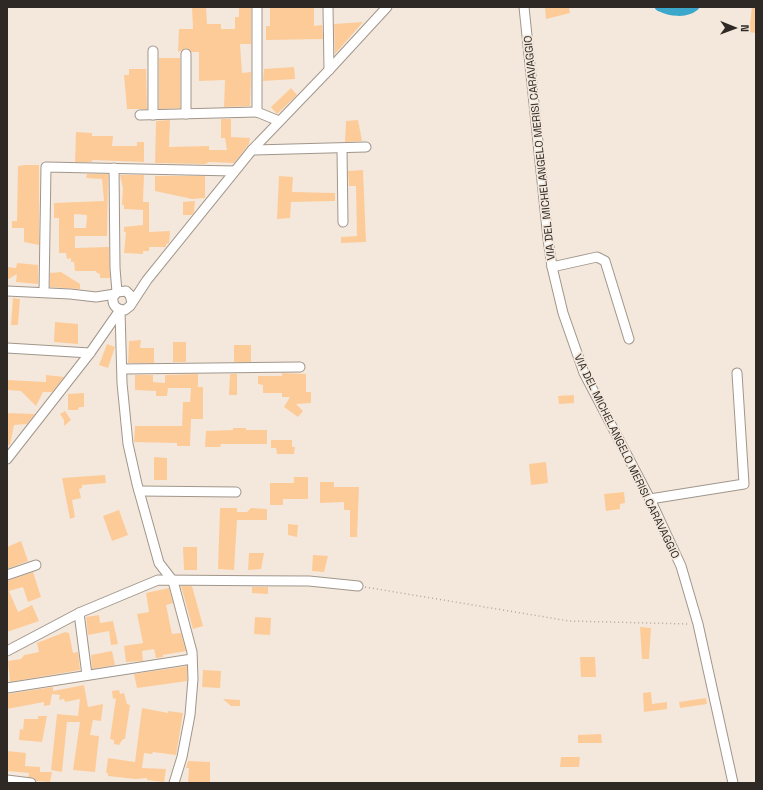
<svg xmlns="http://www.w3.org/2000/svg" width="763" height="790" font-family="'Space Grotesk',sans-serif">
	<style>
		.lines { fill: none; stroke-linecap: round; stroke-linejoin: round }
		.canal { stroke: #3ba8cb; stroke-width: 8 }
		.building { fill: #fdcb98; fill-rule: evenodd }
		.minor-casing { stroke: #a1968b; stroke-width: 11 }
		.path { stroke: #b0a79d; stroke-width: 1.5; stroke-dasharray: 1 3; stroke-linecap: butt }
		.minor { stroke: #fff; stroke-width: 9 }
		.labels { text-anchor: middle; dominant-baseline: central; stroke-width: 3.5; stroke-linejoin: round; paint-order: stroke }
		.street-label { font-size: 11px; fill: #2e2925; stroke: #f4e8dc }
	</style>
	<rect width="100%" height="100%" fill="#f4e8dc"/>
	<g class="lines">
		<path class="canal" d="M659,7C670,12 685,15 695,7"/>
	</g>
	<g class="building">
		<path d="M192,7H206L207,24H221V29H235V17H239V7H251V44H240L242,73L251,72L250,106L224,107L225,80L199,81V52H191L186,48L178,52L179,29H193Z"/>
		<path d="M270,7H314V26L322,25L323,39L266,40V26H270Z"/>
		<path d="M545,7H569L570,13L546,19Z"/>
		<path d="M752,7H756V33L749,32Z"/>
		<path d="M363,22L335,54L334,24Z"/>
		<path d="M159,58H180V108L159,109Z"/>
		<path d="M294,67L295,79L263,81L264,69Z"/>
		<path d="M129,69H146L147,109H127L124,75H129Z"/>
		<path d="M291,88L297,95L277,114L271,107Z"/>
		<path d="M221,119H231V137L250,138L249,144L234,163L209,162L205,164L155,163L156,121L170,120L169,147L209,146V150H227L225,138H221Z"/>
		<path d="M358,120L362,141L345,142L346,121Z"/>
		<path d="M76,132L92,133V136H113L112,146H137V142H144V162L92,160V162H75Z"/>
		<path d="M25,165H39V245L24,242V228H12V221H17L18,166Z"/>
		<path d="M363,170L366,242L341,243V237L357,236L356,186H349L348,171Z"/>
		<path d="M87,174H108L107,236H75V248L109,247L110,278H100V274L97,273L96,271H75L74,262H71V258L67,259L66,253H59V218H54V203L104,201L102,179L86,178ZM74,214L87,215L86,228H74Z"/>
		<path d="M120,175H144L143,202H149V232L170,231L169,243L166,244V247H149V251H143V254L124,253L126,232H124V227L143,225V210L124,209V205H122L123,188Z"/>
		<path d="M155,176H205V198L192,199L155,191Z"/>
		<path d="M279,176L293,177L292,192L335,193V201L291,202L290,218L277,219Z"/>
		<path d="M195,201L194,212L192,215H183V202Z"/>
		<path d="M17,263L38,265V284L16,282L17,274L7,280V267L16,268Z"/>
		<path d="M61,272L80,284V289L50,287V273Z"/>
		<path d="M13,298L20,299L18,325H11Z"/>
		<path d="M55,322L78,324V344L54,342Z"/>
		<path d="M141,340L140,348H154V363H128L129,341Z"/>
		<rect x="173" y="342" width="13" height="20"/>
		<path d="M107,344L115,347L108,368L99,365Z"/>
		<rect x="234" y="345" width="17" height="17"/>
		<path d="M282,373L306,374V392H311V403L296,404L303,411L298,417L284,407L290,397H282V393H263V385L258,384V376H282Z"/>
		<path d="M198,374V387H203V419H191L190,446H177V443L134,442L135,426H182L183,402H190L191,388H168L167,396H156V391L135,390V375H153V382L165,383V375Z"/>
		<path d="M230,374H237V395H229Z"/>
		<path d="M46,375L64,377L52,392H43L36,406L21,391L7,390V380L46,382Z"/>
		<path d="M84,393V407H79L78,410H68V394Z"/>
		<path d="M574,395V403L559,404L558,396Z"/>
		<path d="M65,411L71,420L64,426V420L60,414Z"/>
		<path d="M7,413L35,414L27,424L14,425L10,445H7Z"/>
		<path d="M233,428H246V430H267V444H221L220,447H205L206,431L233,430Z"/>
		<path d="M271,440H292V447H295L294,454H277L276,448H271Z"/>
		<path d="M154,457L167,458V480H154Z"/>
		<path d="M546,462L548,483L531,485L529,464Z"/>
		<path d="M105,475L106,483L82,485V488L79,489L81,498L72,500L75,517L70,519L62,478Z"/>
		<path d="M294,477H308V499H283V505H270V483H294Z"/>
		<path d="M320,482H334V487H359L357,537H350V510H344V502L320,503Z"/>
		<path d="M624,492L625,503L620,504V509L606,511L604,494Z"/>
		<path d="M220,508H237V512H247L251,508L267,509V520H237L234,570L218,569Z"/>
		<path d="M119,510L128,535L112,541L103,516Z"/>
		<path d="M288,524L298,525L297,537L288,535Z"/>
		<path d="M21,541L28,561L7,569V547Z"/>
		<path d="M183,547H197V570H184Z"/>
		<path d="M249,553H264L261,569L248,570Z"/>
		<path d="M313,555L328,556L324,572L312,571Z"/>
		<path d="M33,572L41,597L28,602L23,587L9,591L18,612L32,605L39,621L7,632V581Z"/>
		<path d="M181,586H192L203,626L193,629Z"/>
		<path d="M252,587H268V594L252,593Z"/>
		<path d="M169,588L173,603L166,605L172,634L181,633L186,651L163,655V657L156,658L154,649L142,651L143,661L126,662L124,646L143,643L137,614L149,612L146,593Z"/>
		<path d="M99,615L100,623L113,621L118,644L111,645L109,631L88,635L86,617Z"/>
		<path d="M255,617L271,618L270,635L254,634Z"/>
		<path d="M640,627L651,628L649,659H642Z"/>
		<path d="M65,632L69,633L73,653L78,652L80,670L10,682L8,661L21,659L24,655L39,652L37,643Z"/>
		<path d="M112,651L115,665L92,669L91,655Z"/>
		<path d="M580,657H595L596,677H581Z"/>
		<path d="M187,666V681L137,688L134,674Z"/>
		<path d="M203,670L221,671L220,688L202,687Z"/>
		<path d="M84,685L88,707L103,704L101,721L93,720L90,735L99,736L95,772L73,770L80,722H67L62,772L51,770L57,714L78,716L80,699L65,702L64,699L59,700L60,695L52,694L50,705L44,706V702L7,709V694L53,687V691Z"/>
		<path d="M119,690L120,694L124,693L127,704L130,705L125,739H123L119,745L114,744V740L110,739L116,698L113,699L112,691Z"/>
		<path d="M651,692L652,704L667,702V709L644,712L643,693Z"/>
		<path d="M706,698L707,704L680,708L679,702Z"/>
		<path d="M223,699L240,700V706H231Z"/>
		<path d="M142,708L168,713V711L183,713L176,755L153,752L152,754L144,753L142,768L166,769L164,782L147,780V778L135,779L108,776V773H106L108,758L135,762Z"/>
		<path d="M38,716H47L42,742L19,740L20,729L23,730L24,719H38Z"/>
		<path d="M601,734L602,743H578V735Z"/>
		<path d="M7,751L26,753L25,766L40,767V772H52L50,782L36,781L34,778L28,777L29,773L7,771Z"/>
		<path d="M561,757H580L579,767H560Z"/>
		<path d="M188,761L210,762V783H188L189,768H186Z"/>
	</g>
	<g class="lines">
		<g class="minor-casing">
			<g id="minor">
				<path d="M257,7V112L279,121"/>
				<path d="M328,7L329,70"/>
				<path d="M524,7L548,239L552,267L563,313L584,373L650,499L681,566L698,624L733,783"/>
				<path d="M186,114V54"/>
				<path d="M140,115L257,112"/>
				<path d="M153,115V51"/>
				<path d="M342,149L343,222"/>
				<path d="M252,150L366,147"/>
				<path d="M114,168L115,268L117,292"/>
				<path d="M552,267L597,257L605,261L629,339"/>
				<path d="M7,291L70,294L96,297L115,294"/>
				<path d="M44,292L46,167L234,171"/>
				<path d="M132,303L130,295L126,291L117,292L113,297C112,305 116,310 125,310L130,306L147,280L252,150L329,70L387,7"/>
				<path d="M120,310L122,383L128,444L137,484L159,563L173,581L192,652L193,679L190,715L182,757L174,783"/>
				<path d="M7,348L90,353"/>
				<path d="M123,369L300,367"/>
				<path d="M7,459L90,353L120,310"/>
				<path d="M139,491L236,492"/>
				<path d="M650,499L744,484L737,373"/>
				<path d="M7,575L36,565"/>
				<path d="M79,613L87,675"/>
				<path d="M7,651L79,613L158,580L309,581L358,586"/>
				<path d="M7,688L192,659"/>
				<path d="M7,780L31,783"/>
			</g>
		</g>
		<path class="path" d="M365,587L569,621L689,624"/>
		<use href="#minor" class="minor"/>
	</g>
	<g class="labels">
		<g class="street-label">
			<text transform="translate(539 148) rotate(-96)">VIA DEL MICHELANGELO MERISI CARAVAGGIO</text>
			<text transform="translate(627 456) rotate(64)">VIA DEL MICHELANGELO MERISI CARAVAGGIO</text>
		</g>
	</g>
	<rect width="763" height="790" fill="none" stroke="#2e2925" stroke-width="16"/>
	<g transform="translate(735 28) rotate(91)" stroke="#f4e8dc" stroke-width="3" paint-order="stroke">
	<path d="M0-3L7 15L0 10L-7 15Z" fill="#2e2925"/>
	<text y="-6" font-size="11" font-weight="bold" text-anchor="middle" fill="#2e2925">N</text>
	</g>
</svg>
